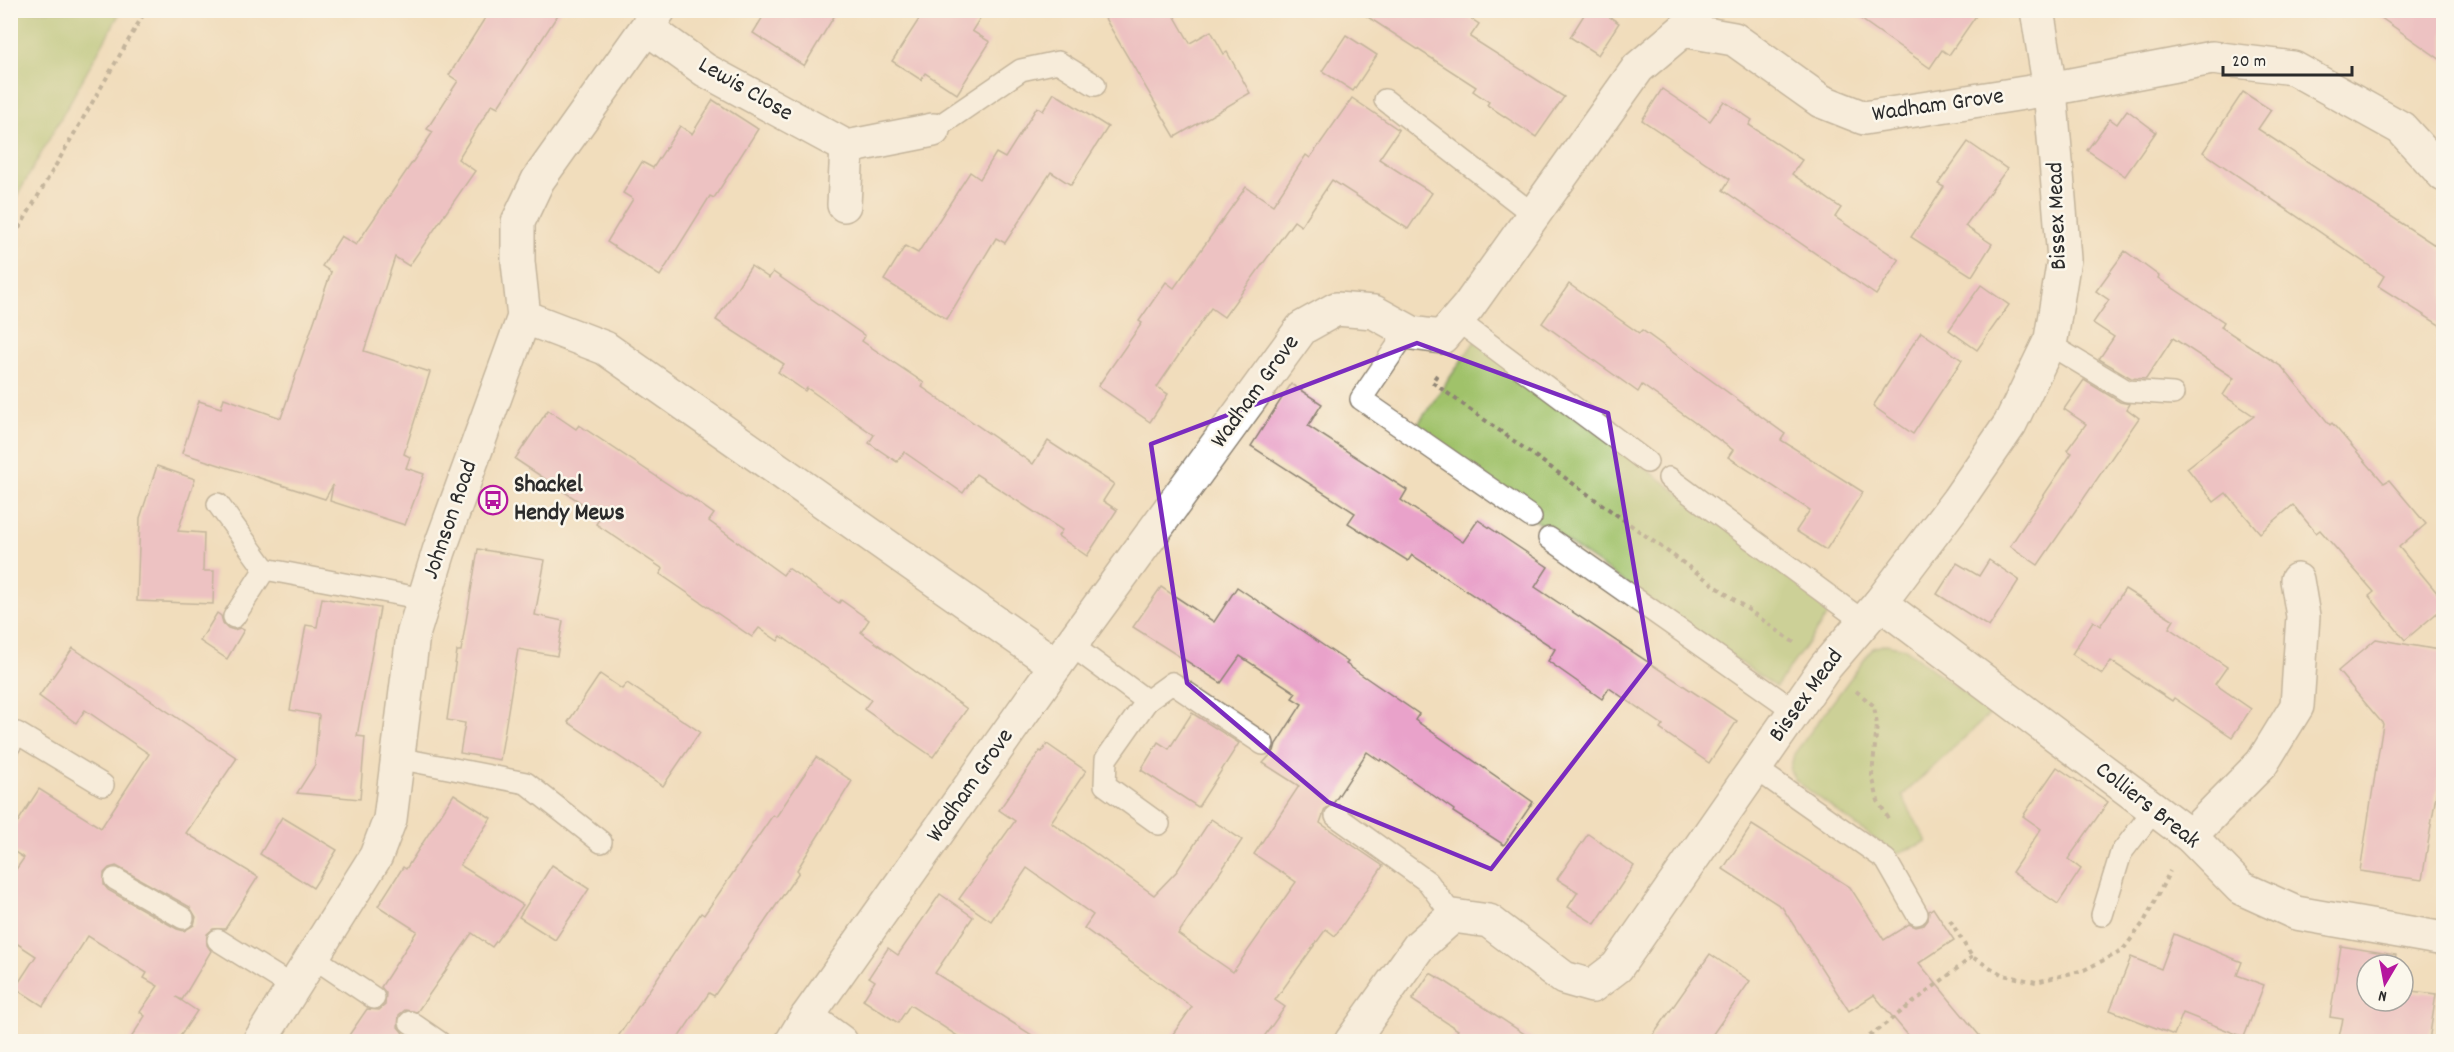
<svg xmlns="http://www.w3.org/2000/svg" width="2454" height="1052" font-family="Dekko,sans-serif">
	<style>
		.green { fill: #a0c26b; stroke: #66764b; stroke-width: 1.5 }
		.building { fill: #e9a2ca; fill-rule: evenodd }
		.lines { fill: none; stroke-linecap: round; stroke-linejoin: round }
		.lane-casing { stroke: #8e8474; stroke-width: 24 }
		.street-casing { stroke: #8e8474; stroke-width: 36 }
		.path { stroke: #8e8474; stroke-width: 4; stroke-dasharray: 4.5 4.5; stroke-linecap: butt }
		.lane { stroke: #fff; stroke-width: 21 }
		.street { stroke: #fff; stroke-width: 33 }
		.marked { fill: none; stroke: #7b2cbf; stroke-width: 4.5; stroke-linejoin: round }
		.labels { text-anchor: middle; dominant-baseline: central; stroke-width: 5; stroke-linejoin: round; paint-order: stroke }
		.street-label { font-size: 24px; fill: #2b2b2b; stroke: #fbf7ec }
		.poi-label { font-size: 24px; font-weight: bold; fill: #2b2b2b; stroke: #fbf7ec; text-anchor: start }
	</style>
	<rect width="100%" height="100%" fill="#fbf7ec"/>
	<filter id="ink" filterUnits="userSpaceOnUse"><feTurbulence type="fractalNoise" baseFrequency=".0167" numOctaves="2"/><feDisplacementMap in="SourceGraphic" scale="12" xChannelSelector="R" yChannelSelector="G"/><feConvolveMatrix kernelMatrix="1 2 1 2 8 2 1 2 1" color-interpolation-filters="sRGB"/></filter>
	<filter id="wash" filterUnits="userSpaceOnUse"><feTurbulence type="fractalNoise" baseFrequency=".008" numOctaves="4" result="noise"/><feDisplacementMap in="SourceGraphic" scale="24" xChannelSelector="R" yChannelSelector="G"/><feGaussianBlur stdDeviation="1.35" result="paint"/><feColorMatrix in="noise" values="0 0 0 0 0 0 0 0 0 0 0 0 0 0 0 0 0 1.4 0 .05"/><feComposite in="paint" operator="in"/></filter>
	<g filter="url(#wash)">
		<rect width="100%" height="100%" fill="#f1ddbc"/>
		<g class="green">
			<path d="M10,11H121L11,207H10Z"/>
			<path d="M1475,341L1833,608L1776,687L1411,434Z"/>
			<path d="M1886,644L1904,648L1991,713L1902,796L1927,842L1895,854L1795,780L1790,770L1794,754L1873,648Z"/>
		</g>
		<g id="blocks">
			<g class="building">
				<path d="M490,10H561L498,107L492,104L458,159L475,171L409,266L395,257L364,351L430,372L404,454L410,457L406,468L424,474L405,525L330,501L333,485L325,499L182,453L199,401L221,408L224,398L281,418L331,272L322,266L341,236L356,245L433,132L427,129L458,81L449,75Z"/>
				<path d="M767,10H838L804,66L753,33Z"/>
				<path d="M925,10H985L972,31L990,42L957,94L925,73L921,80L892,61Z"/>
				<path d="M1100,10H1171L1190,43L1211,31L1224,54L1227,52L1250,93L1175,137Z"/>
				<path d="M1357,10H1458L1479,24L1470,37L1564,97L1536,137L1487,105L1489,102L1473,91L1476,87Z"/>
				<path d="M1587,10H1599L1619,23L1598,55L1570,37Z"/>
				<path d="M1848,10H1980L1949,55L1942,50L1930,68Z"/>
				<path d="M2370,10H2444V62Z"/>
				<path d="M1346,35L1377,55L1353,91L1322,71Z"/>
				<path d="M1662,89L1710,121L1724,101L1752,120L1749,125L1802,160L1792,174L1841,208L1835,217L1899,260L1876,295L1723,190L1730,179L1642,120Z"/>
				<path d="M2243,92L2271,110L2258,129L2444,251V328L2378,286L2384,276L2203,152Z"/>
				<path d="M1054,93L1108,127L1071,185L1051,172L1005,243L996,238L947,319L884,280L905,246L918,253L970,172L980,179L996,153L1005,158L1037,107L1043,111Z"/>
				<path d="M1352,98L1399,130L1379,159L1432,193L1408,229L1332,180L1301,226L1294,221L1224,317L1211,308L1157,387L1168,394L1150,422L1098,386L1142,323L1139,321L1166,282L1174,288L1246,187L1273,205L1306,155L1310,158Z"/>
				<path d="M713,100L758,129L714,198L710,196L660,276L607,242L633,199L623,193L642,162L653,168L680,126L692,134Z"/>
				<path d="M2127,110L2156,132L2125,176L2087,150L2110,119L2117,124Z"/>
				<path d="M1968,142L2007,169L1965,226L1992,244L1972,276L1911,237L1944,187L1938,184Z"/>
				<path d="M2125,251L2159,276L2158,278L2224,322L2221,327L2282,367L2330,425L2332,423L2384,483L2389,480L2426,524L2399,547L2444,601V607L2405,640L2369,596L2374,592L2320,530L2316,533L2293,505L2260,533L2226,493L2214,502L2187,468L2254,416L2223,395L2234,378L2173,338L2146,379L2131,378L2099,359L2114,337L2093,323L2109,300L2096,291Z"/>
				<path d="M751,266L769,278L773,272L865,336L862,341L924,383L922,387L1033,464L1048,441L1114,484L1103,501L1117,510L1087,556L1058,536L1062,530L976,474L963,493L904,452L897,462L869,443L874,435L807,388L805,391L778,372L784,364L716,320Z"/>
				<path d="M1569,284L1639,333L1642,330L1785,434L1781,440L1863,492L1826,550L1796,531L1810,510L1728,457L1733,450L1642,385L1638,392L1542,323Z"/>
				<path d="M1981,285L2009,305L1977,350L1949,330Z"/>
				<path d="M1921,332L1962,360L1913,434L1873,406Z"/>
				<path d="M2084,380L2120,402L2130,404L2127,409L2139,418L2038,565L2010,546L2072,453L2067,450L2086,424L2064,409Z"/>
				<path d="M1291,384L1322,404L1308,426L1407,490L1401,500L1463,542L1478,520L1548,567L1535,587L1737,721L1709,763L1660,729L1663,725L1609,688L1602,699L1548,661L1555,649L1412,555L1408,561L1348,523L1355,513L1251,446Z"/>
				<path d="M548,410L576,429L579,425L686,496L687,495L714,514L709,521L783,575L788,568L839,603L841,600L869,620L861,632L967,709L933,757L864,709L871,700L781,636L778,641L759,628L752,637L660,574L663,569L596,524L601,516L515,459Z"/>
				<path d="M157,466L195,479L178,531L204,533L203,571H214L213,604L137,601L140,518Z"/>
				<path d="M478,549L545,560L535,615L563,621L557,656L518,649L500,760L460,753L465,723L447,720L457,651H461Z"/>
				<path d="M1989,560L2019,580L1989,627L1937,594L1957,563L1979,576Z"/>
				<path d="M1161,587L1214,622L1237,587L1348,662L1346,664L1419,714L1415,720L1533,802L1504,845L1453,812L1454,810L1381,759L1380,761L1367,752L1333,804L1325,809L1320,823L1383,866L1335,936L1326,929L1275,1000L1285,1007L1261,1041H1168L1192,1007L1084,928L1093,915L1027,868L991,921L959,899L1015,821L999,810L1040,751L1042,752L1047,744L1086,771L1051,822L1154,895L1177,871L1211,819L1242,840L1178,934L1233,972L1296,882L1254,854L1299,786L1263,763L1274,751L1276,744L1302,704L1292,698L1296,693L1240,656L1221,683L1133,627Z"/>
				<path d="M2125,589L2174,620L2169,628L2227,667L2215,684L2251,709L2232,737L2174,698L2172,701L2111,661L2102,674L2072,654L2093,621L2100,626Z"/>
				<path d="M322,598L380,608L357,736L365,737L360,799L297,793L315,765L319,715L290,710L306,625L317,627Z"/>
				<path d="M217,613L221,616L223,623L228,628L234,630L240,628L244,630L227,659L200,641Z"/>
				<path d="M2376,639L2444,651V747L2422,880L2360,871L2383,724L2338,671Z"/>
				<path d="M73,648L237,758L186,833L258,877L225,929H213L207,934V945L211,951L182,1000L176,997L197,1011L177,1041H129L145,1016L140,1012L158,986L144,978L147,973L88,936L43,1006L15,988L36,956L10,939V878L24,858L10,849V834L39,789L101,828L149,754L85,710L76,723L39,696ZM116,866L190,907L196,917L194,925L184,931L177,929L108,890L104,885V873L109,868Z"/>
				<path d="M600,674L622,689L627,683L700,732L663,786L568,722Z"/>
				<path d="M1192,713L1239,743L1198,807L1141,770L1158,742L1169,749Z"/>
				<path d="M816,757L852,781L797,870L799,872L714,996L709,993L676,1041H615L701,913L704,915L773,815L776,817Z"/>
				<path d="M2057,767L2108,802L2068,859L2081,869L2058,904L2012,872L2041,829L2023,816Z"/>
				<path d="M454,794L491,818L460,865L523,905L492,947L472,933L417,1012L405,1010L399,1015L398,1027L403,1033L397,1041H345L367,1009L379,1010L385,1005L386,993L381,987L417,931L378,906L403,867L406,869Z"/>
				<path d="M282,817L337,850L313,888L260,854Z"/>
				<path d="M1752,825L1850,887L1884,940L1909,924L1916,927L1924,925L1928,920L1929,911L1933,908L1954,940L1919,963L1984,1041H1913L1874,995L1849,1011L1782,907L1723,869Z"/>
				<path d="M1588,834L1634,866L1595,924L1568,907L1578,892L1557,879Z"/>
				<path d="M552,865L589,889L555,940L519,917Z"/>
				<path d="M940,894L973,917L935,973L1041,1041H965L910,1005L898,1023L863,1000L875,981L869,977L888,948L898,955Z"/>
				<path d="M2174,934L2242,962L2237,975L2264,985L2244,1037L2183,1013L2174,1035L2110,1010L2131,957L2161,969Z"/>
				<path d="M2341,946L2396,955L2394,965H2367V1001H2403V990L2436,994L2429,1041H2338L2343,1019L2330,1017Z"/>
				<path d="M1710,954L1750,981L1708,1041H1649Z"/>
				<path d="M1430,973L1446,982L1535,1041H1450L1458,1030L1412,1000Z"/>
			</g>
		</g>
	</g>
	<g filter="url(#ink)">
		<use href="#blocks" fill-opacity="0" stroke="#8e8474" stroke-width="1.5"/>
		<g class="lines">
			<g class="lane-casing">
				<g id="lane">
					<path d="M1385,100L1534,215"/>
					<path d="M933,130L1021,70L1058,62L1095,85"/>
					<path d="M1457,320L1647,462"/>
					<path d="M1408,330L1361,399L1531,517"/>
					<path d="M2049,344L2127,391L2173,394"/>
					<path d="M1669,478L1864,622"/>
					<path d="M218,504L265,569"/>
					<path d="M1549,538L1795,711"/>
					<path d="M234,617L265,569L424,599"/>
					<path d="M1071,645L1147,701L1106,759L1105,785L1159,824"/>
					<path d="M1147,701L1172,683L1263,744"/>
					<path d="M10,745L17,733L103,785"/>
					<path d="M397,758L526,783L601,842"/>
					<path d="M1755,768L1886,860L1917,914"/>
					<path d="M1336,816L1428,882L1453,916"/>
					<path d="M115,879L183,918"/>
					<path d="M2102,915L2121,853L2154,810"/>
					<path d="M218,940L293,987"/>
					<path d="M313,957L374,998"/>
					<path d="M410,1022L439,1042"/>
				</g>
			</g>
			<g class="street-casing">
				<g id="street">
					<path d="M647,28L705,70L847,147L933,130"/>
					<path d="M844,205L847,147"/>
					<path d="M524,317L605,348L1056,665"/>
					<path d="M1880,603L2190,836L2241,888L2296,913L2444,939"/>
					<path d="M2190,836L2262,763L2297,706L2303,616L2297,580"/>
					<path d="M807,1017L841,1042"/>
					<path d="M259,1042L376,856L390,819L413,635L439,551L524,317L518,262V222L538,180L659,10"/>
					<path d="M792,1042L807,1017L1056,665L1302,328L1336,309L1374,312L1412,333L1442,337L1468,307L1638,68L1683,30L1734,39L1821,101L1864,118L2050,89L2212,58L2293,68L2401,128L2444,175"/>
					<path d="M1351,1042L1419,946L1453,916L1489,921L1564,978L1592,986L1617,967L1826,666L1880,603L1958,500L2010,424L2051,339L2064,259L2050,89L2037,10"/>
				</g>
			</g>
			<g class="path">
				<path d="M10,244L146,10"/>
				<path d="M1437,375L1432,382L1796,644"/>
				<path d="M1856,691L1874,706L1877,725L1872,775L1878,801L1890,821"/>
				<path d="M1950,920L1972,957L2003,975L2036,982L2084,970L2122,951L2144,922L2170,871"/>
				<path d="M1862,1042L1972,957"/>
			</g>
			<use href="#lane" class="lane"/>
			<use href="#street" class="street"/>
		</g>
	</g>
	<path d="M0 0H2454V1052H0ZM1417,343L1608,413L1650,663L1491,869L1328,802L1187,683L1151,444Z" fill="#f1ddbc" fill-opacity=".55" fill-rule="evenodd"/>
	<path class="marked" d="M1417,343L1608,413L1650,663L1491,869L1328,802L1187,683L1151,444Z"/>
	<defs>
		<g id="bus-ring" transform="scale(1.5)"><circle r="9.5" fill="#fbf7ec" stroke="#b5179e" stroke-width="1.5"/><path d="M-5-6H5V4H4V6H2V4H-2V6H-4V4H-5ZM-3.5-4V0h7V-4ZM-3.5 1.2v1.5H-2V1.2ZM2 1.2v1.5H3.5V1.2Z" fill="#b5179e"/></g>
	</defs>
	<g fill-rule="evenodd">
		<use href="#bus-ring" x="493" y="500"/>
	</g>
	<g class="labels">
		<g class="street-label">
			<text transform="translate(745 90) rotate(30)">Lewis Close</text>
			<text transform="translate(1938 106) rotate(-8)">Wadham Grove</text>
			<text transform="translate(2058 216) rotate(-92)">Bissex Mead</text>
			<text transform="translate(1256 392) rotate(-54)">Wadham Grove</text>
			<text transform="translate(451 520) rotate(-71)">Johnson Road</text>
			<text transform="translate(1807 696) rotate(-54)">Bissex Mead</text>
			<text transform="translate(971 786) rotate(-55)">Wadham Grove</text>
			<text transform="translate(2147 806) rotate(38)">Colliers Break</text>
		</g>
		<g class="poi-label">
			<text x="514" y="486">Shackel<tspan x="514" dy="28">Hendy Mews</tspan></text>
		</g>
	</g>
	<rect width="2454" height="1052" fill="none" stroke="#fbf7ec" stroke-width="36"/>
	<g transform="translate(2385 983) rotate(190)"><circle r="28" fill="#fbf7ec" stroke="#a8a59f" stroke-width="1.5"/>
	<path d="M0-4.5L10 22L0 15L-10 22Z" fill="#b5179e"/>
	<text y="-9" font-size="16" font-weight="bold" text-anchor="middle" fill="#2b2b2b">N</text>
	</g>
	<path d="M2223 66v9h129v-9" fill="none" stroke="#2b2b2b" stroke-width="3"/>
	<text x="2232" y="66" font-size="18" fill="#2b2b2b" stroke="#fbf7ec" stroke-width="4.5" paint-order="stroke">20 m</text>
</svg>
